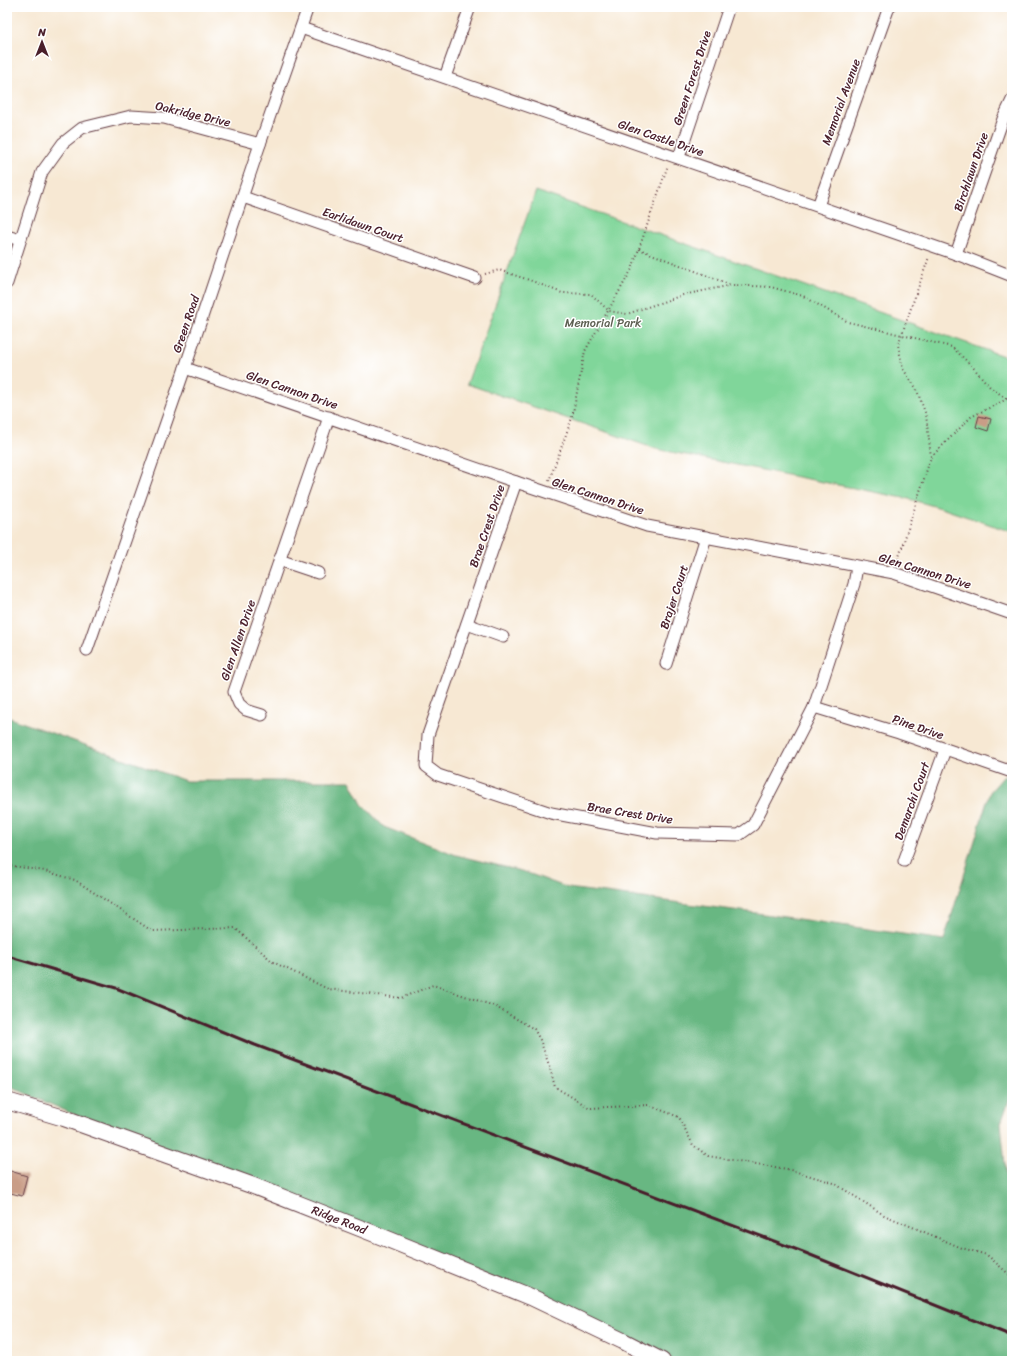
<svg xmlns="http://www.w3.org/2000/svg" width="1019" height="1368" font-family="Sriracha,sans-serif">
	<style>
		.green { fill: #80d69a; stroke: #657a62 }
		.forest { fill: #68b782; stroke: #596b56 }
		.building { fill: #c99d87 }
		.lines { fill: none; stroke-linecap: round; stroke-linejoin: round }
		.minor-casing { stroke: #643d44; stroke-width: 13 }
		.secondary-casing { stroke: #643d44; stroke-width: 18 }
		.path { stroke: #643d44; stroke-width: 2; stroke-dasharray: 1 3; stroke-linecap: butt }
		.minor { stroke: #fff; stroke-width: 11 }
		.secondary { stroke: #fff; stroke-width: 16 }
		.rail { stroke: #4a1f2b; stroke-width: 3 }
		.labels { text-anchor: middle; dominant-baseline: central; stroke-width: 3; stroke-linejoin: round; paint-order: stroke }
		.street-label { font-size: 12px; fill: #4a1f2b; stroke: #fff }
		.park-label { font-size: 12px; fill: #5d5f52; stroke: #fff }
	</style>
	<rect width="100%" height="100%" fill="#fff"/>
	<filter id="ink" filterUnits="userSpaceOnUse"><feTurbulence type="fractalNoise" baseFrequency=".025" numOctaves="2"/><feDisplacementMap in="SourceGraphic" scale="8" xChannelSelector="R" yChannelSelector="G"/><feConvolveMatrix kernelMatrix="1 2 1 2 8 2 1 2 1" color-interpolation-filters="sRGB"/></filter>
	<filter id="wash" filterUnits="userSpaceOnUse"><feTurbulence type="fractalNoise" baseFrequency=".012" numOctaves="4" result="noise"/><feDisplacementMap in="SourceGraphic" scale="16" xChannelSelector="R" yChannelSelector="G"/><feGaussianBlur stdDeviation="0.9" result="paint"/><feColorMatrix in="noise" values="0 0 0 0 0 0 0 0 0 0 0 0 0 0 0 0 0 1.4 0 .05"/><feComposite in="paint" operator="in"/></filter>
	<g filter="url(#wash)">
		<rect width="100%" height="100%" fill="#f7e8d3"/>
		<path class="green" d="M536,191L1012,359V532L941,508L909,499L656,449L467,384Z"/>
		<path class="forest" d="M7,717L186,781H350L362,804L384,827L456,855L525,872L568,888L764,914L944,940L990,792L1004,776L1012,780V1092L1001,1123L1006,1175L1012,1183V1361H662L567,1315L139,1143L18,1090L7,1084Z"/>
		<g id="blocks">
			<g class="building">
				<path d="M979,416L991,419L988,431L976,427Z"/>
				<path d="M7,1170L27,1176L22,1196L7,1192Z"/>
			</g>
		</g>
	</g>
	<g filter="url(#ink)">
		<use href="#blocks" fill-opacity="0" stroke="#643d44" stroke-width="1"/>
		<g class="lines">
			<g class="minor-casing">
				<g id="minor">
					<path d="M301,28L956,254L1012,276"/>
					<path d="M445,77L470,7"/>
					<path d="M679,157L729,7"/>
					<path d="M243,197L475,278"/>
					<path d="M818,206L889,7"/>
					<path d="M7,236L20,240"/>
					<path d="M956,254L1003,119L1012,100"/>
					<path d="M7,283L42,172L63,143L82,128L131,116L164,118L260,144"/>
					<path d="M185,368L516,482L647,526L894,573L1012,614"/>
					<path d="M516,482L428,735L426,766L438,775L551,813L657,833L739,835L753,825L814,707L854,584L857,567"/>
					<path d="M279,560L318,573"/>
					<path d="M467,624L503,637"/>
					<path d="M87,650L185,368L260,144L308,7"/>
					<path d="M666,664L706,537"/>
					<path d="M814,707L899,733L1012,772"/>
					<path d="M262,715L246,710L239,704L234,692L329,417"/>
					<path d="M904,861L945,750"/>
				</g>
			</g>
			<g class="secondary-casing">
				<g id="secondary">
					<path id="s1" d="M7,1101L64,1118L251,1185L385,1238L531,1297L623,1341L662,1361"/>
				</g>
			</g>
			<g class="path">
				<path d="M639,249L731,285"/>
				<path d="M485,274L499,270L532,281L562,293L591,294L609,311L627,314L683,295L732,285L771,287L803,296L848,322L952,347L972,366L990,387L1007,399"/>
				<path d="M931,457L971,417L1007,399H1012"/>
				<path d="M549,481L572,418L585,351L632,269L668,165"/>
				<path d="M897,563L931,457L926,415L916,388L903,369L898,345L929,257"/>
				<path d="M7,865L45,871L75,880L152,931L235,928L273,962L328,989L401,998L433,985L494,1006L534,1029L540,1040L549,1065L555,1087L590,1108L648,1105L679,1117L693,1145L708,1156L787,1169L834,1183L884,1215L962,1248L987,1255L1012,1277"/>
			</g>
			<use href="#minor" class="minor"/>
			<use href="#secondary" class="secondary"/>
			<path class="rail" d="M7,956L116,988L255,1045L803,1252L1012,1336"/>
		</g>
	</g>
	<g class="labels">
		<g class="street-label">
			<text transform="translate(692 78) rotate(-72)">Green Forest Drive</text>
			<text transform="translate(841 102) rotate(-70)">Memorial Avenue</text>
			<text transform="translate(193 114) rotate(13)">Oakridge Drive</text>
			<text transform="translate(661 138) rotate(19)">Glen Castle Drive</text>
			<text transform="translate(971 172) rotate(-71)">Birchlawn Drive</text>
			<text transform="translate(363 225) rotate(19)">Earlidawn Court</text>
			<text transform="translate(186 324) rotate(-71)">Green Road</text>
			<text transform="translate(292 390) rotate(19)">Glen Cannon Drive</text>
			<text transform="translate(598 496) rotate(18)">Glen Cannon Drive</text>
			<text transform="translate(487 526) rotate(-71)">Brae Crest Drive</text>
			<text transform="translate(925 571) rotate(17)">Glen Cannon Drive</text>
			<text transform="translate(674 597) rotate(-72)">Brajer Court</text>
			<text transform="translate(238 640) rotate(-71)">Glen Allen Drive</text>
			<text transform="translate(918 727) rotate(19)">Pine Drive</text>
			<text transform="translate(912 801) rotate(-70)">Demarchi Court</text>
			<text transform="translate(630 813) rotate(9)">Brae Crest Drive</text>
			<text stroke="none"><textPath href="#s1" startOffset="353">Ridge Road</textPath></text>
		</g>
		<g class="park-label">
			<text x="603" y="323">Memorial Park</text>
		</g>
	</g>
	<rect width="1019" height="1368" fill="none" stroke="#fff" stroke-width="24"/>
	<g transform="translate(42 42)" stroke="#ffffff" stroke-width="3" paint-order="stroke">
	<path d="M0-3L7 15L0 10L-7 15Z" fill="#4a1f2b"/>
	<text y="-6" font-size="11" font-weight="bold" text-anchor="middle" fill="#4a1f2b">N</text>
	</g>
</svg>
